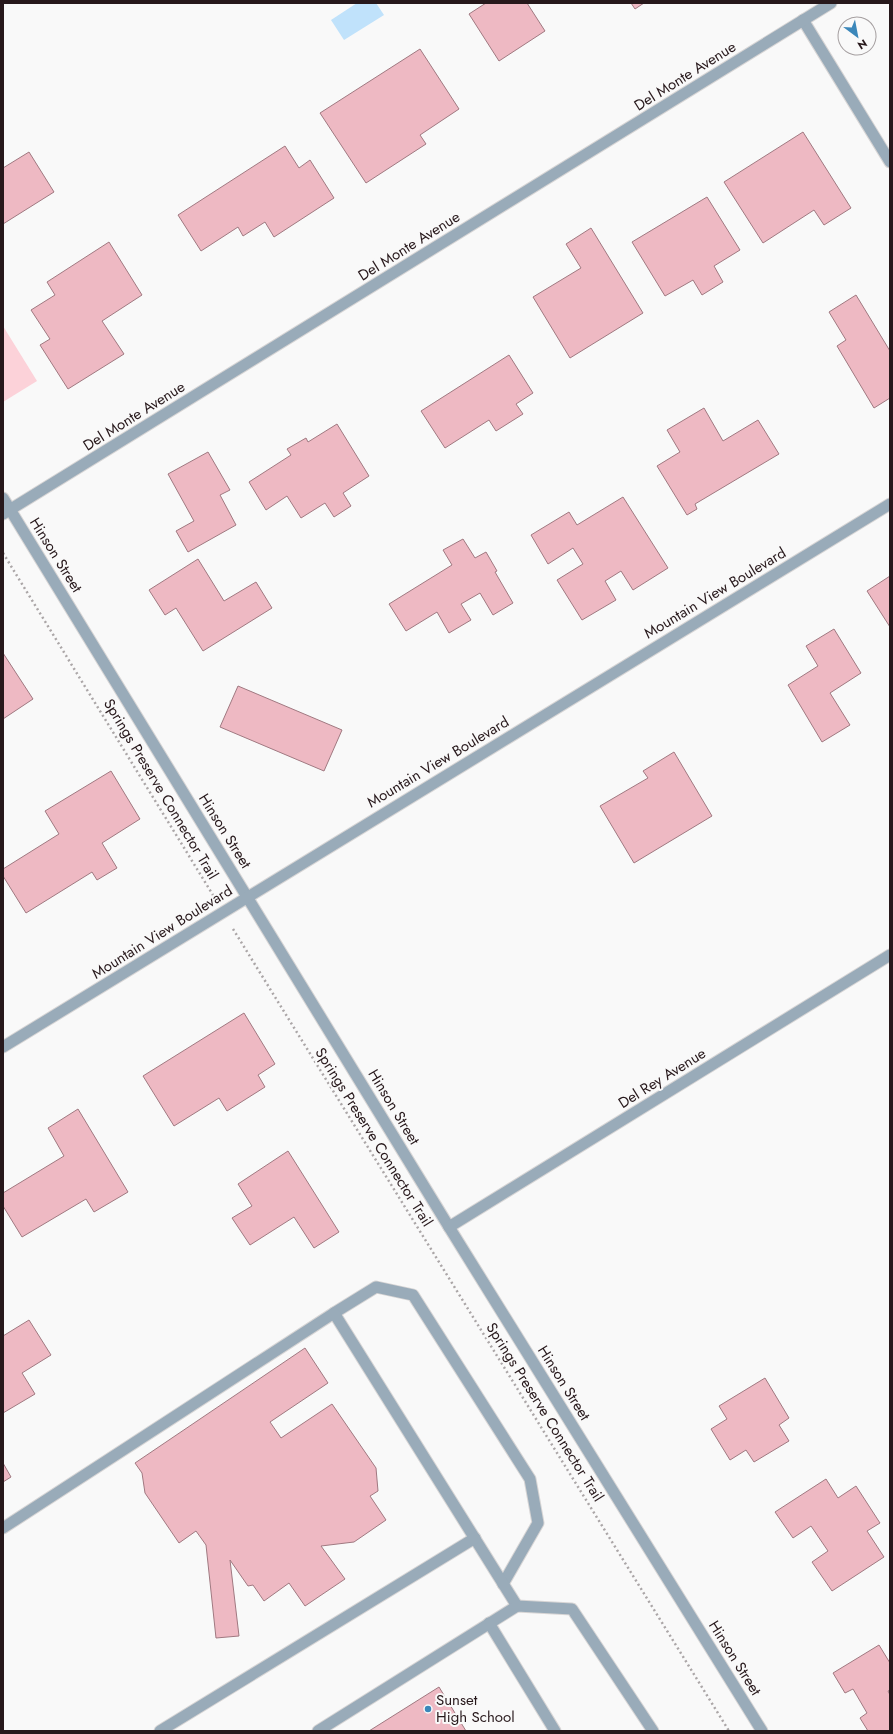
<svg xmlns="http://www.w3.org/2000/svg" width="893" height="1734" font-family="Jost,sans-serif">
	<style>
		.green { fill: #fcd2d9 }
		.water { fill: #c0e2fb }
		.building { fill: #eeb9c3; stroke: #a07981 }
		.lines { fill: none; stroke-linecap: round; stroke-linejoin: round }
		.service-casing { stroke: #d7d5d5; stroke-width: 13 }
		.minor-casing { stroke: #d7d5d5; stroke-width: 13 }
		.path { stroke: #aba6a7; stroke-width: 2.5; stroke-dasharray: 2 3; stroke-linecap: butt }
		.service { stroke: #99abb9; stroke-width: 11 }
		.minor { stroke: #99abb9; stroke-width: 11 }
		.poi-dot { fill: #3b87ba; stroke: #f9f9f9; stroke-width: 1.5 }
		.labels { text-anchor: middle; dominant-baseline: central; stroke-width: 4; stroke-linejoin: round; paint-order: stroke }
		.street-label { font-size: 15px; fill: #27181b; stroke: #f9f9f9 }
		.poi-label { font-size: 15px; fill: #27181b; stroke: #f9f9f9; text-anchor: start }
	</style>
	<rect width="100%" height="100%" fill="#f9f9f9"/>
	<path class="green" d="M3,326L37,381L3,402Z"/>
	<path class="water" d="M357,3H376L384,15L344,40L331,20Z"/>
	<g class="building">
		<path d="M486,3H527L545,31L499,61L469,14Z"/>
		<path d="M631,3H644L635,9Z"/>
		<path d="M420,49L459,109L420,135L426,144L366,183L320,113Z"/>
		<path d="M803,132L851,208L824,225L814,210L763,243L724,182Z"/>
		<path d="M285,146L299,168L310,160L334,198L274,237L265,222L243,236L238,227L201,251L178,215Z"/>
		<path d="M29,152L54,192L3,224V168Z"/>
		<path d="M707,197L740,250L714,266L723,282L702,295L693,280L665,296L632,242Z"/>
		<path d="M591,228L643,313L570,358L533,297L581,268L566,244Z"/>
		<path d="M109,242L142,295L102,321L124,354L68,389L40,345L50,339L31,310L55,295L47,282Z"/>
		<path d="M856,295L890,351V398L874,408L837,346L846,340L829,312Z"/>
		<path d="M509,355L533,393L516,404L523,414L496,431L489,420L445,448L421,411Z"/>
		<path d="M704,408L723,441L758,420L779,454L695,504L697,509L687,515L657,466L680,452L667,430Z"/>
		<path d="M337,424L369,476L343,493L351,506L334,517L325,503L301,518L287,496L266,510L249,482L291,455L287,449L306,438L308,442Z"/>
		<path d="M208,452L230,490L220,495L236,525L188,552L176,531L194,521L168,474Z"/>
		<path d="M623,497L668,568L633,590L621,571L605,581L616,600L582,620L557,580L583,564L573,548L548,564L531,535L569,512L577,525Z"/>
		<path d="M463,539L475,558L486,552L497,571L495,572L513,603L493,615L480,593L461,604L471,620L449,633L437,612L406,631L389,604L452,565L443,550Z"/>
		<path d="M198,559L224,601L256,582L272,608L203,651L176,608L165,615L149,590Z"/>
		<path d="M890,576V627L867,591Z"/>
		<path d="M834,629L861,673L830,693L850,725L822,742L788,685L818,666L806,646Z"/>
		<path d="M3,653L33,699L3,719Z"/>
		<path d="M238,686L342,730L324,771L220,727Z"/>
		<path d="M674,752L712,816L634,863L600,806L648,778L643,771Z"/>
		<path d="M111,771L140,819L102,843L117,868L97,880L92,872L26,913L3,876V869L59,834L45,811Z"/>
		<path d="M244,1013L275,1064L258,1075L265,1087L227,1111L219,1098L174,1126L143,1076Z"/>
		<path d="M78,1109L128,1192L94,1212L86,1199L22,1237L3,1206V1193L64,1156L48,1128Z"/>
		<path d="M288,1151L339,1232L314,1248L294,1217L250,1245L232,1218L252,1206L238,1184Z"/>
		<path d="M29,1320L51,1355L22,1373L35,1394L3,1413V1336Z"/>
		<path d="M305,1348L328,1383L270,1422L281,1438L332,1404L376,1468L378,1491L370,1496L386,1520L354,1542L321,1546L345,1579L305,1606L289,1583L264,1601L253,1585L248,1586L230,1560L239,1636L216,1638L206,1545L196,1531L179,1543L145,1493L142,1473L135,1463Z"/>
		<path d="M765,1378L789,1418L779,1425L789,1441L754,1462L746,1450L730,1460L711,1429L727,1419L719,1406Z"/>
		<path d="M3,1463L11,1477L3,1482Z"/>
		<path d="M826,1479L838,1498L856,1486L880,1523L867,1531L884,1557L832,1591L812,1562L828,1551L811,1526L793,1538L775,1512Z"/>
		<path d="M879,1645L890,1663V1690L888,1691L890,1695V1731H868L860,1718L867,1713L853,1689L845,1693L833,1673Z"/>
		<path d="M439,1687L466,1731H369Z"/>
	</g>
	<g class="lines">
		<g class="service-casing">
			<g id="service">
				<path d="M334,1313L376,1287L413,1295L530,1479L538,1523L503,1584"/>
				<path d="M3,1528L334,1313L517,1606"/>
				<path d="M489,1623L555,1731"/>
				<path d="M160,1731L475,1538"/>
				<path d="M318,1731L517,1606L572,1609L653,1731"/>
			</g>
		</g>
		<g class="minor-casing">
			<g id="minor">
				<path d="M803,20L890,162"/>
				<path d="M3,498L449,1227L762,1731"/>
				<path d="M3,514L831,3"/>
				<path d="M3,1047L890,504"/>
				<path d="M449,1227L890,955"/>
			</g>
		</g>
		<g class="path">
			<path d="M3,553L213,895"/>
			<path d="M233,929L729,1731"/>
		</g>
		<use href="#service" class="service"/>
		<use href="#minor" class="minor"/>
	</g>
	<circle class="poi-dot" cx="428" cy="1709" r="4"/>
	<g class="labels">
		<g class="street-label">
			<text transform="translate(685 76) rotate(-32)">Del Monte Avenue</text>
			<text transform="translate(409 246) rotate(-32)">Del Monte Avenue</text>
			<text transform="translate(134 416) rotate(-32)">Del Monte Avenue</text>
			<text transform="translate(56 555) rotate(58)">Hinson Street</text>
			<text transform="translate(715 593) rotate(-31)">Mountain View Boulevard</text>
			<text transform="translate(438 762) rotate(-31)">Mountain View Boulevard</text>
			<text transform="translate(161 789) rotate(59)">Springs Preserve Connector Trail</text>
			<text transform="translate(225 831) rotate(58)">Hinson Street</text>
			<text transform="translate(162 932) rotate(-32)">Mountain View Boulevard</text>
			<text transform="translate(662 1078) rotate(-32)">Del Rey Avenue</text>
			<text transform="translate(394 1107) rotate(59)">Hinson Street</text>
			<text transform="translate(374 1137) rotate(58)">Springs Preserve Connector Trail</text>
			<text transform="translate(564 1383) rotate(58)">Hinson Street</text>
			<text transform="translate(545 1412) rotate(58)">Springs Preserve Connector Trail</text>
			<text transform="translate(735 1658) rotate(58)">Hinson Street</text>
		</g>
		<g class="poi-label">
			<text x="436" y="1700">Sunset<tspan x="436" dy="17">High School</tspan></text>
		</g>
	</g>
	<rect width="893" height="1734" fill="none" stroke="#27181b" stroke-width="8"/>
	<g transform="translate(857 36) rotate(148)"><circle r="19" fill="#f9f9f9" stroke="#a59fa0"/>
	<path d="M0-3L7 15L0 10L-7 15Z" fill="#3b87ba"/>
	<text y="-6" font-size="11" font-weight="bold" text-anchor="middle" fill="#27181b">N</text>
	</g>
</svg>
